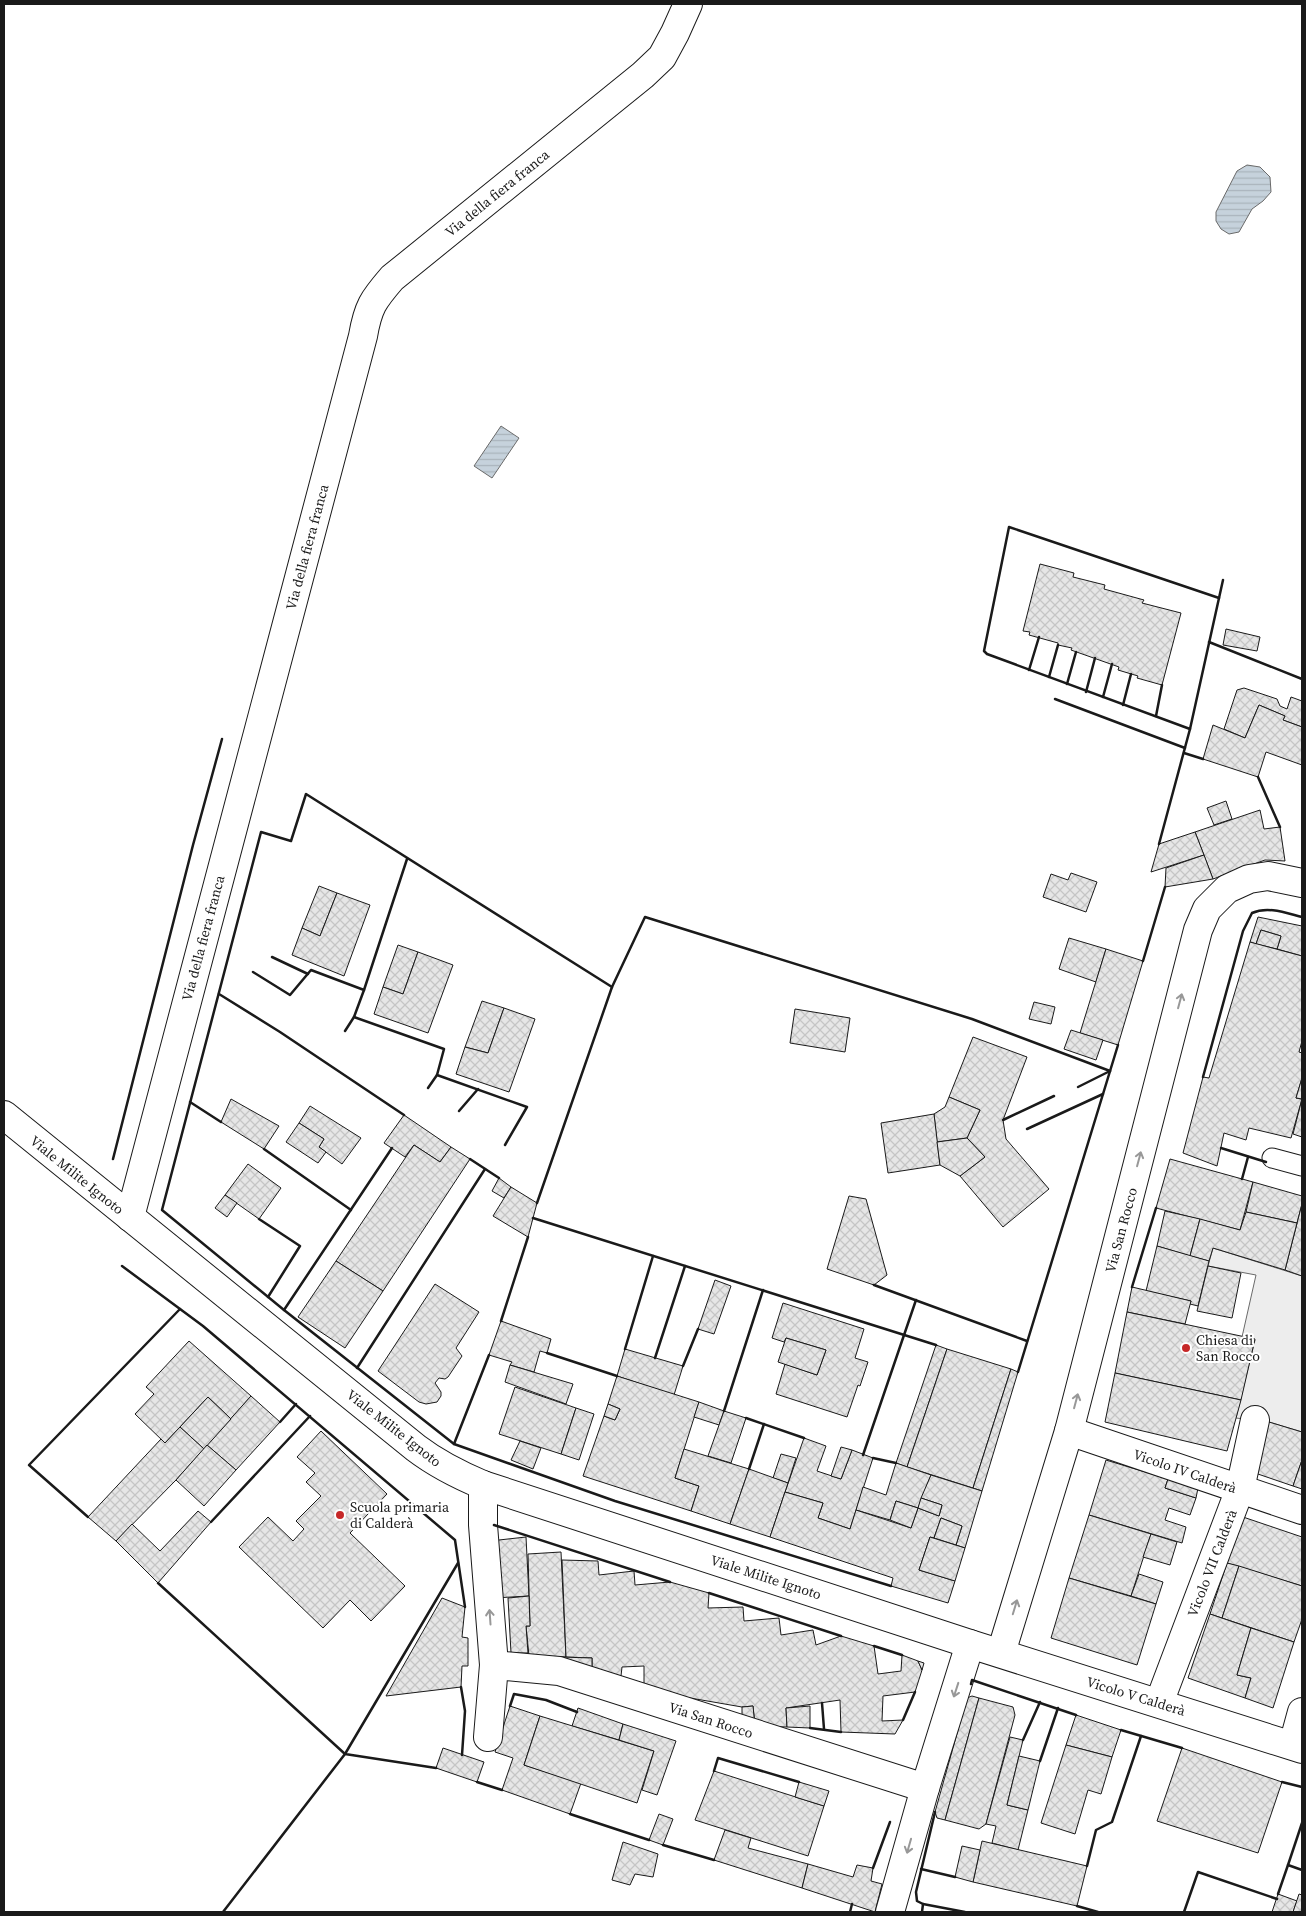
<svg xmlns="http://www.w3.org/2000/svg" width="1306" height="1916" font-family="'Source Serif 4',serif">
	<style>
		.parking { fill: #ededed; stroke: #6a6a6a }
		.water { fill: url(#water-rules); stroke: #6a6a6a }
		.building { fill: url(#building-cross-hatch); stroke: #1a1a1a }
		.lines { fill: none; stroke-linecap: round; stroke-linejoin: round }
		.service-casing { stroke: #1a1a1a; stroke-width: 21 }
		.minor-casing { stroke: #1a1a1a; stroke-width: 30 }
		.tertiary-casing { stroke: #1a1a1a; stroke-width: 30 }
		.service { stroke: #fff; stroke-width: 19 }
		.minor { stroke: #fff; stroke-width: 28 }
		.tertiary { stroke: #fff; stroke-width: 28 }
		.wall { stroke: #1a1a1a; stroke-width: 2.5 }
		.oneway { stroke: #989898 }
		.poi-dot { fill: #c62828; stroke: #fff; stroke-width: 2 }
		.labels { text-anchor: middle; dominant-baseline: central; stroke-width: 4; stroke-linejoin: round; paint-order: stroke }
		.street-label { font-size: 14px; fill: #1a1a1a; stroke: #fff }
		.poi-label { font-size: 14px; fill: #1a1a1a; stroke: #fff; text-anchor: start }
	</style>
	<defs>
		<pattern id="water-rules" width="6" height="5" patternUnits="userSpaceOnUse" patternTransform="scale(1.25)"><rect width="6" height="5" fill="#c6d2dc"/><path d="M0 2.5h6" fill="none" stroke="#aab4bc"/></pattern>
		<pattern id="building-cross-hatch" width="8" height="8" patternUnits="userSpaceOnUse" patternTransform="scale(1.25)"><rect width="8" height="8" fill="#e6e6e6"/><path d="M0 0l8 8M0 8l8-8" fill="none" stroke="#c5c5c5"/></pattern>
	</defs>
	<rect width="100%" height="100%" fill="#fff"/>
	<path class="parking" d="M1213,1248L1302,1276V1432L1269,1422L1236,1418L1255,1340L1242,1337L1256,1275L1208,1266Z"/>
	<g class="water">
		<path d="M1247,165L1260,167L1270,177L1271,192L1263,201L1252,209L1239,232L1229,234L1221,229L1216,221V212L1237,171Z"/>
		<path d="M501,426L519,438L492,478L474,466Z"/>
	</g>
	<g class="building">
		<path d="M1040,564L1074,573L1073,577L1105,585L1104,589L1144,600L1142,603L1181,613L1162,685L1137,678L1138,676L1118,670L1119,667L1071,650L1072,648L1058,645V643L1029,635L1030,632L1023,631Z"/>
		<path d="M1226,629L1260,637L1257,651L1223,645Z"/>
		<path d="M1244,688L1277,699L1280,706L1287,709L1291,697L1302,701V727L1283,720L1285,716L1259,705L1245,738L1224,729L1237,690Z"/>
		<path d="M1259,705L1285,716L1283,720L1302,727V765L1266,752L1258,777L1203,759L1213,725L1245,738Z"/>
		<path d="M1226,801L1232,819L1214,825L1207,808Z"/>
		<path d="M1260,810L1264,829L1280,827L1285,861L1265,860L1213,879L1195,832Z"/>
		<path d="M1195,832L1204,855L1151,872L1159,844Z"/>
		<path d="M1204,855L1213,879L1165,887L1166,868Z"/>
		<path d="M1071,873L1097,882L1086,912L1043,897L1051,874L1068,880Z"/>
		<path d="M319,886L337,893L320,936L302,928Z"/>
		<path d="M337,893L370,905L344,976L292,955L302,928L320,936Z"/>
		<path d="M1258,917L1302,926V956L1277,949L1281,936L1261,930L1256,944L1250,942Z"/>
		<path d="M1261,930L1281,936L1277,949L1256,944Z"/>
		<path d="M1069,938L1106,949L1096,982L1059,969Z"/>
		<path d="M1250,942L1302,956V1041L1299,1052L1302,1053V1078L1296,1098L1302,1099L1291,1138L1249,1128L1246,1140L1224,1133L1217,1166L1183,1153L1203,1077L1209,1078Z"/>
		<path d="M398,945L418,952L403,994L383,987Z"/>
		<path d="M1106,949L1143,961L1118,1045L1080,1033Z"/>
		<path d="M418,952L453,965L428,1033L374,1014L383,987L403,994Z"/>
		<path d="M482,1001L504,1008L488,1053L465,1047Z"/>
		<path d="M1034,1002L1055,1007L1051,1024L1029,1019Z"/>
		<path d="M504,1008L535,1019L509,1092L456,1074L465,1047L488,1053Z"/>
		<path d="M795,1009L850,1018L845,1052L790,1043Z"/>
		<path d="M1071,1030L1103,1040L1096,1060L1064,1049Z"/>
		<path d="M973,1037L1027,1057L1003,1120L1006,1139L1049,1189L1003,1227L960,1176L985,1157L967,1138L980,1110L949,1097Z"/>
		<path d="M1302,1078V1099L1296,1098Z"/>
		<path d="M949,1097L980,1110L967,1138L937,1142L934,1114L945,1107Z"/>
		<path d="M231,1099L279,1126L264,1149L221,1122Z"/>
		<path d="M1302,1099V1137L1293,1134Z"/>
		<path d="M310,1106L361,1138L342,1164L319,1147L324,1139L299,1123Z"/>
		<path d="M934,1114L940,1165L888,1173L881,1123Z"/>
		<path d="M404,1115L451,1147L440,1162L414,1145L405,1157L384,1143Z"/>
		<path d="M299,1123L324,1139L319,1147L326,1152L318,1163L286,1142Z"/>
		<path d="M967,1138L985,1157L960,1176L940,1165L937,1142Z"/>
		<path d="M414,1145L440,1162L451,1147L470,1159L383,1291L336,1261Z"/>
		<path d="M1170,1159L1253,1182L1240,1230L1156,1208Z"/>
		<path d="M248,1164L281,1188L259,1219L225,1195Z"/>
		<path d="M499,1178L511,1187L504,1198L492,1191Z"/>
		<path d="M1253,1182L1302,1196V1204L1297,1223L1246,1212Z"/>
		<path d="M511,1187L537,1203L528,1237L493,1216Z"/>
		<path d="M225,1195L237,1203L227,1217L215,1208Z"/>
		<path d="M849,1196L866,1199L887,1275L874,1285L827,1269Z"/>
		<path d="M1302,1204V1276L1285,1270Z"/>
		<path d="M1165,1211L1200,1219L1190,1256L1157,1246Z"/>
		<path d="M1246,1212L1297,1223L1285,1270L1213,1248L1209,1261L1190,1256L1200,1219L1240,1230Z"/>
		<path d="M1157,1246L1209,1261L1198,1306L1190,1304L1191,1301L1146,1291Z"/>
		<path d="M336,1261L383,1291L345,1348L298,1317Z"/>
		<path d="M1208,1266L1241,1273L1232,1318L1197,1311Z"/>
		<path d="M715,1280L731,1286L714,1334L698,1329Z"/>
		<path d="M435,1284L479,1312L456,1348L462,1356L448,1377L445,1379L439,1378L435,1383L441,1392V1396L437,1402L426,1404L419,1402L378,1371Z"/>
		<path d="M1132,1287L1191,1301L1185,1324L1127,1312Z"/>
		<path d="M783,1303L864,1329L855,1358L868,1362L860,1386L858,1385L847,1417L776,1394L785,1364L817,1375L826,1350L786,1338L784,1342L772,1338Z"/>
		<path d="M1127,1312L1255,1339L1241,1400L1115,1373Z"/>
		<path d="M501,1321L551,1339L547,1353L540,1351L534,1372L510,1365L512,1362L489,1355Z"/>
		<path d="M786,1338L826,1350L817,1375L778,1362Z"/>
		<path d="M189,1341L251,1396L231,1419L208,1397L165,1443L135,1414L154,1394L146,1387Z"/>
		<path d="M936,1345L947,1349L907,1467L896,1463Z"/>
		<path d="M625,1349L683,1366L674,1395L617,1376Z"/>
		<path d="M947,1349L1011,1369L973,1488L907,1467Z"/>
		<path d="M510,1365L573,1384L566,1404L505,1382Z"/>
		<path d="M1011,1369L1018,1372L982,1491L973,1488Z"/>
		<path d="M1115,1373L1241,1400L1227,1451L1105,1422Z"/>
		<path d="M617,1376L699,1402L675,1478L699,1486L691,1511L583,1476L604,1416L615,1420L620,1409L608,1404Z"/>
		<path d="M515,1387L576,1408L561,1454L499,1434Z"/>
		<path d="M251,1396L280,1422L236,1470L207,1445Z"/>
		<path d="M208,1397L231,1419L204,1449L180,1427Z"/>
		<path d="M699,1402L724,1411L719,1425L694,1417Z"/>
		<path d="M608,1404L620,1409L615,1420L604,1416Z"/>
		<path d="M576,1408L594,1414L579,1460L561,1454Z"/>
		<path d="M724,1411L746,1418L731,1463L708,1456Z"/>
		<path d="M1269,1422L1302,1432V1460L1293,1486L1252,1472Z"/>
		<path d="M180,1427L204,1449L176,1480L116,1541L88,1517L161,1439L165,1443Z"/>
		<path d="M321,1431L387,1494L350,1533L405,1586L371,1621L350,1600L323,1628L239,1547L268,1517L293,1541L304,1529L296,1521L321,1496L306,1482L315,1473L297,1457Z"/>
		<path d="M804,1438L826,1446L817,1471L841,1479L852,1450L873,1458L850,1529L818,1518L823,1503L785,1492Z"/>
		<path d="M520,1441L541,1448L533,1469L511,1460Z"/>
		<path d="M207,1445L236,1470L204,1506L176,1480Z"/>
		<path d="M841,1447L852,1450L841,1479L831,1476Z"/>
		<path d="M684,1449L749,1469L730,1524L691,1511L699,1486L675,1478Z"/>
		<path d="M781,1454L796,1458L788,1483L773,1478Z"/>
		<path d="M1106,1460L1168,1479L1165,1488L1196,1498L1190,1515L1169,1508L1165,1520L1186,1527L1182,1543L1089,1515Z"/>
		<path d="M1302,1460V1489L1293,1486Z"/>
		<path d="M896,1463L931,1475L918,1508L896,1501L890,1520L856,1510L863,1487L886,1495Z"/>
		<path d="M749,1469L788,1483L770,1537L730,1524Z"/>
		<path d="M931,1475L982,1491L965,1548L956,1545L962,1526L941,1518L934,1538L930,1537L919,1570L955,1581L948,1603L891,1586L893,1578L770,1537L785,1492L823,1503L818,1518L850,1529L856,1510L911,1528L918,1508L939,1516L942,1505L921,1498Z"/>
		<path d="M1168,1479L1198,1488L1196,1498L1165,1488Z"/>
		<path d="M921,1498L942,1505L939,1516L918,1508Z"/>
		<path d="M896,1501L918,1508L911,1528L890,1520Z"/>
		<path d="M198,1511L211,1522L158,1583L116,1541L132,1524L160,1551Z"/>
		<path d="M1089,1515L1151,1534L1131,1596L1069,1578Z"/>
		<path d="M1243,1517L1302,1537V1586L1227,1563Z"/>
		<path d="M941,1518L962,1526L956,1545L934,1538Z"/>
		<path d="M1151,1534L1177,1542L1170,1565L1143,1557Z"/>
		<path d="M526,1537L529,1596L494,1598L490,1541Z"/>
		<path d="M930,1537L965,1548L955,1581L919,1570Z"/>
		<path d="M561,1552L566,1657L529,1656L526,1626H530L528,1554Z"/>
		<path d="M562,1560L598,1561L599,1575L634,1571L635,1585L670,1582L709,1593L708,1608L743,1607L744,1621L779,1618L781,1635L813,1630L816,1645L841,1636L874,1646L878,1674L901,1671L902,1655L918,1661L922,1670L915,1692L883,1696L882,1721L903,1720L895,1734L841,1732L840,1700L786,1708L787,1727L755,1726L753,1706L742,1707L644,1690V1666L622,1667L621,1676L592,1674V1658L566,1657Z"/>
		<path d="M1227,1563L1239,1566L1222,1618L1210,1614Z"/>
		<path d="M1239,1566L1302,1586V1619L1294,1642L1222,1618Z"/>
		<path d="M1139,1574L1163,1582L1156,1604L1131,1596Z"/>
		<path d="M1069,1578L1156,1604L1137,1665L1051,1638Z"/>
		<path d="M529,1596L530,1626H526L528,1653H511L508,1598Z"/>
		<path d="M442,1598L465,1607L462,1637L468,1638V1666H462L461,1687L386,1696Z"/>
		<path d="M1210,1614L1251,1628L1237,1675L1251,1678L1245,1698L1188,1678Z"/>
		<path d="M1251,1628L1294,1642L1273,1708L1245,1698L1251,1678L1237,1675Z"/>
		<path d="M529,1656L592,1658V1674Z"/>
		<path d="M918,1661L924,1663L922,1670Z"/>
		<path d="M972,1696L979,1698L945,1820L937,1818L935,1812L967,1698Z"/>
		<path d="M979,1698L1013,1707L1015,1715L986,1824L979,1829L945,1820Z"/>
		<path d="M510,1706L540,1716L524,1765L581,1783L570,1814L502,1790L513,1758L495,1752Z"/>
		<path d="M753,1706L755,1726H742V1707Z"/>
		<path d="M810,1706V1728L787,1727L786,1708Z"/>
		<path d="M578,1708L623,1724L619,1740L572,1726Z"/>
		<path d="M1076,1715L1121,1730L1112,1757L1066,1745Z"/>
		<path d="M540,1716L654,1751L637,1803L524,1765Z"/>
		<path d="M623,1724L676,1741L657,1795L642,1790L654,1751L619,1740Z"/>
		<path d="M1010,1737L1023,1740L1007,1805L1028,1810L1018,1850L992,1843L996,1826L986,1824Z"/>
		<path d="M1066,1745L1112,1757L1101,1794L1088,1790L1075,1834L1041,1823Z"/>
		<path d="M443,1748L484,1762L477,1782L436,1768Z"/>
		<path d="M1182,1748L1282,1782L1258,1853L1157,1821Z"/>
		<path d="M1019,1756L1040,1761L1028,1810L1007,1805Z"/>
		<path d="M714,1771L824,1806L808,1856L695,1820Z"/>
		<path d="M799,1782L829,1791L824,1806L795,1797Z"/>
		<path d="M659,1814L673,1819L663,1845L649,1840Z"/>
		<path d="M725,1830L751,1838L748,1848L808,1864L802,1888L714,1860Z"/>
		<path d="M982,1841L1087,1866L1077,1906L973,1882Z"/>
		<path d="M623,1842L658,1854L653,1877L635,1874L630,1885L612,1880Z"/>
		<path d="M962,1846L980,1850L973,1882L955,1877Z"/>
		<path d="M808,1864L853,1877L857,1865L873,1868L871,1881L882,1884L875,1912L802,1888Z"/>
		<path d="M1278,1894L1297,1901L1293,1912H1272Z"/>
		<path d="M1299,1894L1302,1895V1912H1293Z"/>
	</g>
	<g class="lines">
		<g class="service-casing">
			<path id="service" d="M1272,1158L1302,1166"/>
		</g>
		<g class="minor-casing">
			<g id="minor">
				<path d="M130,1217L363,336C368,307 373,300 392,278L643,75L662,57L675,33L688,4"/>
				<path d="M1069,1431L1302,1510"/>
				<path d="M483,1485V1525L494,1665L488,1737"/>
				<path d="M1001,1653L1069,1431L1198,930L1207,909L1227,889L1249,879L1268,876L1302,883"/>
				<path d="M494,1665L559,1671L925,1788"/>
				<path d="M1159,1703L1240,1489L1255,1420"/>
				<path d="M1293,1745L1302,1712"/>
				<path d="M890,1912L925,1788L970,1644"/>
			</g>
		</g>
		<g class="tertiary-casing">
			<path id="tertiary" d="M4,1115L416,1448C437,1464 459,1475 483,1485L970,1644L1302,1749"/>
		</g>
		<use href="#service" class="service"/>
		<use href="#minor" class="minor"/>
		<use href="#tertiary" class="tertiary"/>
		<g class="wall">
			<path d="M1209,642L1302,679"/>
			<path d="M1029,670L1039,637"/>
			<path d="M1049,677L1058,645"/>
			<path d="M1067,684L1076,652"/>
			<path d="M1086,692L1095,658"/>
			<path d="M1103,697L1112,664"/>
			<path d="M1055,699L1185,748"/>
			<path d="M1123,705L1131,674"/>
			<path d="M1156,716L1162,685"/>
			<path d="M1190,729L987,654L984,651L1009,527L1219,598"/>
			<path d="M1184,753L1203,759"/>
			<path d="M1258,777L1280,827"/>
			<path d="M1159,844L1190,729L1223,580"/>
			<path d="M272,957L308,974"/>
			<path d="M1143,961L1165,887"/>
			<path d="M253,972L290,995L311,970L364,990L354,1017L444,1049L437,1075L527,1107L505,1145"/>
			<path d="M612,987L306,794L291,841L261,832L162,1210L284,1310L454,1444L615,1501L891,1586"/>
			<path d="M364,990L407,859"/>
			<path d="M219,994L280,1032L404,1115"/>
			<path d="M345,1031L354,1017"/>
			<path d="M1203,1077L1243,931L1252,913C1268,906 1286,913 1302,917"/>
			<path d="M1078,1087L1110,1071"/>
			<path d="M428,1088L437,1075"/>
			<path d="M190,1102L221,1122"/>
			<path d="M459,1111L478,1089"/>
			<path d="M1003,1120L1054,1096"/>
			<path d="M1027,1129L1103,1094"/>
			<path d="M1221,1148L1266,1162"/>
			<path d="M264,1149L351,1210"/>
			<path d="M113,1159L193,845L222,739"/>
			<path d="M470,1159L499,1178"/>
			<path d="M1242,1179L1248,1157"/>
			<path d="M537,1203L612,987L645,917L972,1019L1110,1071"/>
			<path d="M533,1218L936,1345"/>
			<path d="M259,1219L300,1246L268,1297"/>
			<path d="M122,1266L203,1326L455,1540L465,1607"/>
			<path d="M874,1285L1027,1341"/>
			<path d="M1132,1287L1156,1208"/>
			<path d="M284,1310L392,1148"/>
			<path d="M501,1321L528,1237"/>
			<path d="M625,1349L653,1256"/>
			<path d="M547,1353L617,1376"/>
			<path d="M655,1358L685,1266"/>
			<path d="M683,1366L698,1329"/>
			<path d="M357,1368L485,1169"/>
			<path d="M1018,1372L1118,1045"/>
			<path d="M724,1411L763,1290"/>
			<path d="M746,1418L804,1438"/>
			<path d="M280,1422L296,1404"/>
			<path d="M454,1444L489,1355"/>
			<path d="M863,1455L916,1300"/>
			<path d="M873,1458L896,1463"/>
			<path d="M749,1469L764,1424"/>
			<path d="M88,1517L29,1465L180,1309"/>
			<path d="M211,1522L310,1416"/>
			<path d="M494,1525L670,1582"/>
			<path d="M158,1583L345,1754L223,1912"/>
			<path d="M709,1593L841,1636"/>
			<path d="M874,1646L902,1655"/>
			<path d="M971,1684L972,1680L1076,1715"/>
			<path d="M461,1687L465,1711L462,1755"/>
			<path d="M822,1703L824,1729"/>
			<path d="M510,1706L514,1694L546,1700L577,1712"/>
			<path d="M903,1720L915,1692"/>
			<path d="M810,1728L841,1732"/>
			<path d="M1121,1730L1182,1748"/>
			<path d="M1023,1740L1040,1702"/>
			<path d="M1040,1761L1058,1708"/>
			<path d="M436,1768L345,1754L458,1563"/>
			<path d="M714,1771L718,1758L799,1782"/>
			<path d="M477,1782L502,1790"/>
			<path d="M1282,1782L1302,1787"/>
			<path d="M935,1812L916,1892L917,1901L923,1904L965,1912"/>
			<path d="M570,1814L649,1840"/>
			<path d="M1302,1823L1288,1865L1302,1870"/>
			<path d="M663,1845L714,1860"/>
			<path d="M1087,1866L1096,1830L1112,1822L1141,1736"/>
			<path d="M873,1868L890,1822"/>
			<path d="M921,1869L955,1877"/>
			<path d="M1278,1894L1288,1865"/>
			<path d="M1077,1906L1098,1912"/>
			<path d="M850,1912L852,1904"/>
			<path d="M922,1912L923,1904"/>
			<path d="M1184,1912L1198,1872L1277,1899"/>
		</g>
	</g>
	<defs><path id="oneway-shaft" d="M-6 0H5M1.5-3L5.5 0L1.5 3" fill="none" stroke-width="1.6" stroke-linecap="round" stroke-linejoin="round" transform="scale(1.25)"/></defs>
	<g class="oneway">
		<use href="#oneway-shaft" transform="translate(1180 1001) rotate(-75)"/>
		<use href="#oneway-shaft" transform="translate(1139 1159) rotate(-75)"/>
		<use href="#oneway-shaft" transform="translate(1076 1401) rotate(-75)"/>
		<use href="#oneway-shaft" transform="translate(1015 1607) rotate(-73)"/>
		<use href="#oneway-shaft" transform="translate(490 1617) rotate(-94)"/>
		<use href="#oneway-shaft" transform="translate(956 1690) rotate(108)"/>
		<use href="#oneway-shaft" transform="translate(909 1846) rotate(106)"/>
	</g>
	<g class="poi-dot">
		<circle cx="1186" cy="1348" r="5"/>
		<circle cx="340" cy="1515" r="5"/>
	</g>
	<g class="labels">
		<g class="street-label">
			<text transform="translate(497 193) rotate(-39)">Via della fiera franca</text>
			<text transform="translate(307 547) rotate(-75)">Via della fiera franca</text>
			<text transform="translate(203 938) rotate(-75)">Via della fiera franca</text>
			<text transform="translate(77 1175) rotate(39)">Viale Milite Ignoto</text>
			<text transform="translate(1121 1230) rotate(-75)">Via San Rocco</text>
			<text transform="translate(394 1428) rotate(38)">Viale Milite Ignoto</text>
			<text transform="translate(1185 1471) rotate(19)">Vicolo IV Calderà</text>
			<text transform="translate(1212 1563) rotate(-69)">Vicolo VII Calderà</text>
			<text transform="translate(766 1577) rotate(18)">Viale Milite Ignoto</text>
			<text transform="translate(1136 1696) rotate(17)">Vicolo V Calderà</text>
			<text transform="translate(711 1720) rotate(18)">Via San Rocco</text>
		</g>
		<g class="poi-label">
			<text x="1196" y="1340">Chiesa di<tspan x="1196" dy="16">San Rocco</tspan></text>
			<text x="350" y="1507">Scuola primaria<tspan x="350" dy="16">di Calderà</tspan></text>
		</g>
	</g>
	<rect width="1306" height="1916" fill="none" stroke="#1a1a1a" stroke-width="10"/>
</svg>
